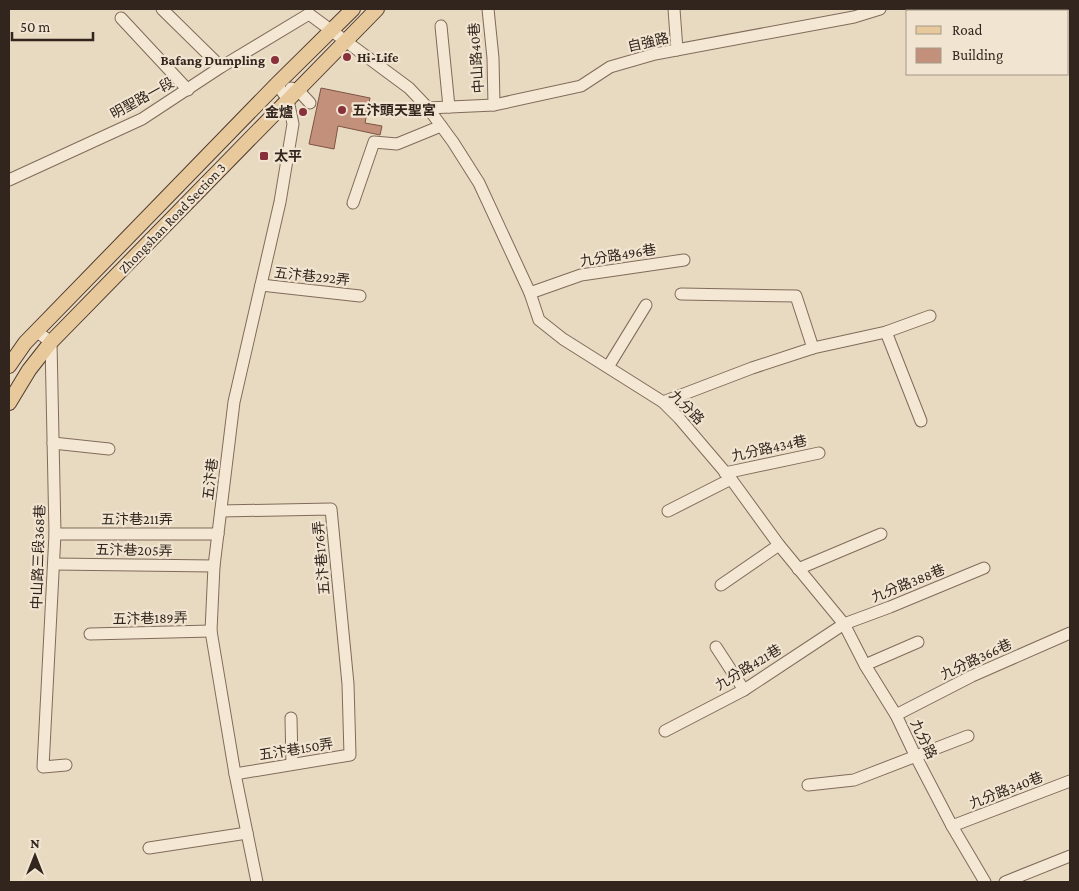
<svg xmlns="http://www.w3.org/2000/svg" width="1079" height="891" font-family="'Crimson Pro','Noto Sans TC',serif">
	<style>
		.building { fill: #c3917b; stroke: #7c5443 }
		.lines { fill: none; stroke-linecap: round; stroke-linejoin: round }
		.minor-casing { stroke: #806b5b; stroke-width: 13 }
		.major-casing { stroke: #4e3a2f; stroke-width: 16 }
		.minor { stroke: #f4e7d3; stroke-width: 11 }
		.major { stroke: #e8c99c; stroke-width: 14 }
		.poi-dot { fill: #88313b; stroke: #f1e4d0; stroke-width: 2 }
		.labels { text-anchor: middle; dominant-baseline: central; stroke-width: 4.5; stroke-linejoin: round; paint-order: stroke }
		.street-label { font-size: 14px; fill: #31251d; stroke: #f1e4d0 }
		.poi-label { font-size: 14px; font-weight: bold; fill: #31251d; stroke: #f1e4d0; text-anchor: start }
	</style>
	<rect width="100%" height="100%" fill="#e8d9c1"/>
	<path class="building" d="M321,88L370,98L365,123L382,126L380,135L338,126L334,149L309,144Z"/>
	<g class="lines">
		<g class="minor-casing">
			<g id="minor">
				<path d="M162,9L221,67"/>
				<path d="M488,9L493,58L494,105"/>
				<path d="M674,9L677,50"/>
				<path d="M309,14L409,88L428,108L453,142L479,183L530,293L539,320L563,339L663,402L679,418L731,479L779,545L844,624L865,665L896,715L915,755L952,826L985,882"/>
				<path d="M121,18L188,90"/>
				<path d="M441,26L449,107"/>
				<path d="M291,88L298,90L310,103"/>
				<path d="M428,108L494,105L581,86L610,67L655,54L854,17L880,9"/>
				<path d="M9,180L142,119L221,67L309,14"/>
				<path d="M353,203L374,142L397,144L441,126"/>
				<path d="M261,285L360,296"/>
				<path d="M530,293L581,275L684,260"/>
				<path d="M681,294L796,296L813,348"/>
				<path d="M36,331L51,342L55,534L43,767L66,765"/>
				<path d="M886,332L921,421"/>
				<path d="M608,367L646,305"/>
				<path d="M663,402L752,368L813,348L886,332L930,316"/>
				<path d="M53,443L109,449"/>
				<path d="M725,473L819,453"/>
				<path d="M221,511L331,509L348,684L350,755L235,774"/>
				<path d="M668,511L731,479"/>
				<path d="M55,534H218"/>
				<path d="M54,564L214,566"/>
				<path d="M798,569L881,534"/>
				<path d="M721,585L779,545"/>
				<path d="M90,634L211,631"/>
				<path d="M716,647L744,690"/>
				<path d="M865,665L918,642"/>
				<path d="M896,715L972,676L1070,633"/>
				<path d="M291,718L292,764"/>
				<path d="M665,731L744,690L844,624L890,607L984,568"/>
				<path d="M808,785L854,780L968,736"/>
				<path d="M952,826L1070,781"/>
				<path d="M149,848L247,833"/>
				<path d="M257,882L235,774L211,631L214,566L234,402L280,202L293,124L288,100L277,84"/>
				<path d="M1005,882L1070,856"/>
			</g>
		</g>
		<g class="major-casing">
			<g id="major">
				<path d="M9,366L25,343L277,84L353,9"/>
				<path d="M9,403L29,370L51,342L377,9"/>
			</g>
		</g>
		<use href="#minor" class="minor"/>
		<use href="#major" class="major"/>
	</g>
	<g class="poi-dot">
		<circle cx="347" cy="57" r="5"/>
		<circle cx="275" cy="60" r="5"/>
		<circle cx="342" cy="110" r="5"/>
		<circle cx="303" cy="112" r="5"/>
		<rect x="259" y="151" width="10" height="10" rx="2.5"/>
	</g>
	<g class="labels">
		<g class="street-label">
			<text transform="translate(648 42) rotate(-13)">自強路</text>
			<text transform="translate(476 58) rotate(-94)">中山路40巷</text>
			<text transform="translate(142 98) rotate(-29)">明聖路一段</text>
			<text transform="translate(172 218) rotate(-46)">Zhongshan Road Section 3</text>
			<text transform="translate(618 255) rotate(-9)">九分路496巷</text>
			<text transform="translate(312 276) rotate(6)">五汴巷292弄</text>
			<text transform="translate(687 407) rotate(45)">九分路</text>
			<text transform="translate(769 448) rotate(-12)">九分路434巷</text>
			<text transform="translate(210 479) rotate(-83)">五汴巷</text>
			<text x="137" y="519">五汴巷211弄</text>
			<text transform="translate(134 550) rotate(1)">五汴巷205弄</text>
			<text transform="translate(38 557) rotate(-88)">中山路三段368巷</text>
			<text transform="translate(321 558) rotate(-95)">五汴巷176弄</text>
			<text transform="translate(908 583) rotate(-22)">九分路388巷</text>
			<text transform="translate(150 618) rotate(-1)">五汴巷189弄</text>
			<text transform="translate(976 659) rotate(-25)">九分路366巷</text>
			<text transform="translate(748 667) rotate(-31)">九分路421巷</text>
			<text transform="translate(924 739) rotate(64)">九分路</text>
			<text transform="translate(296 749) rotate(-9)">五汴巷150弄</text>
			<text transform="translate(1006 790) rotate(-21)">九分路340巷</text>
		</g>
		<g class="poi-label">
			<text x="357" y="57">Hi-Life</text>
			<text x="265" y="60" text-anchor="end">Bafang Dumpling</text>
			<text x="352" y="110">五汴頭天聖宮</text>
			<text x="293" y="112" text-anchor="end">金爐</text>
			<text x="274" y="156">太平</text>
		</g>
	</g>
	<rect width="1079" height="891" fill="none" stroke="#31251d" stroke-width="20"/>
	<rect x="906" y="10" width="162" height="65" fill="#f1e4d0" stroke="#a49888"/>
	<rect x="916" y="26" width="25" height="8" fill="#e8c99c" stroke="#a49888"/>
	<text x="952" y="35" font-size="15" fill="#31251d">Road</text>
	<rect x="916" y="48" width="25" height="15" fill="#c3917b" stroke="#a49888"/>
	<text x="952" y="60" font-size="15" fill="#31251d">Building</text>
	<g transform="translate(35 856)" stroke="#f1e4d0" stroke-width="4" paint-order="stroke">
	<path d="M0-4L9 19L0 12L-9 19Z" fill="#31251d"/>
	<text y="-8" font-size="14" font-weight="bold" text-anchor="middle" fill="#31251d">N</text>
	</g>
	<path d="M12 32v8h81v-8" fill="none" stroke="#31251d" stroke-width="2.5"/>
	<text x="20" y="32" font-size="15" fill="#31251d" stroke="#f1e4d0" stroke-width="4" paint-order="stroke">50 m</text>
</svg>
